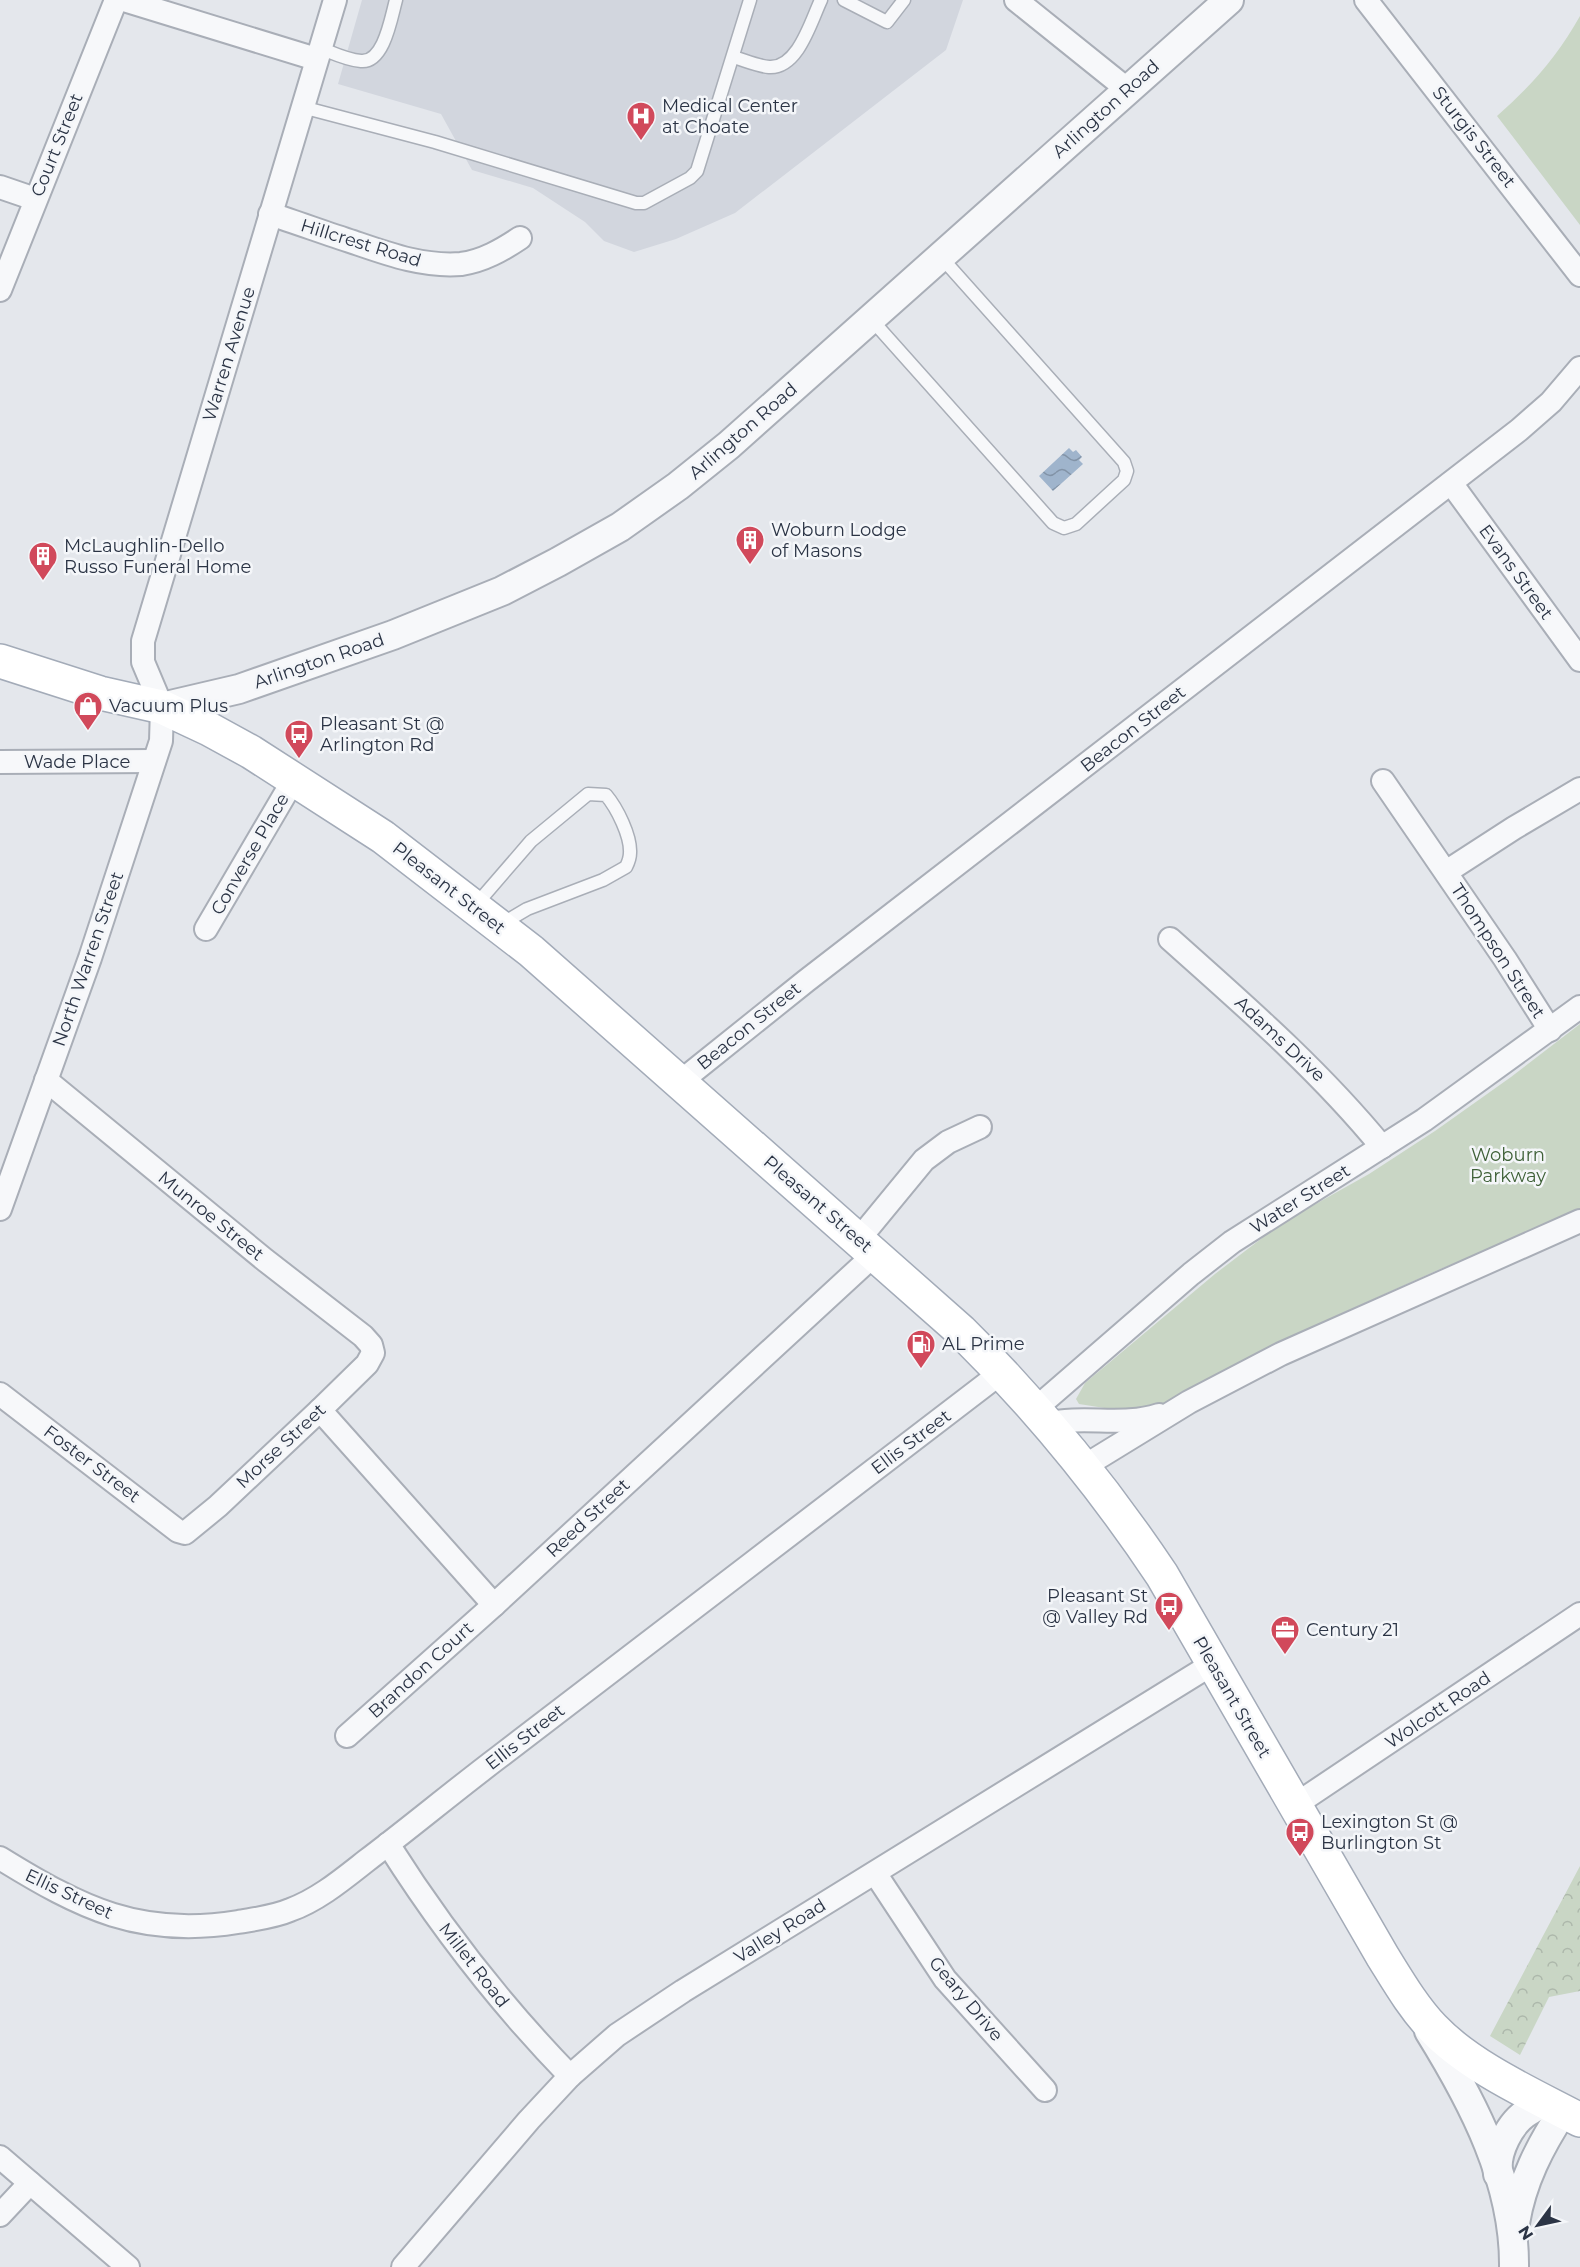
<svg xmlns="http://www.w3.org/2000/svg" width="1580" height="2267" font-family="Montserrat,sans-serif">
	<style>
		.built { fill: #d2d6de }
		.forest { fill: url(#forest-crowns) }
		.park { fill: #c9d6c5 }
		.water { fill: url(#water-waves) }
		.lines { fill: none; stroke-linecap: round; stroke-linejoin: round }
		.service-casing { stroke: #a9aeb7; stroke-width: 15 }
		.minor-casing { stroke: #a9aeb7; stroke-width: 26 }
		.tertiary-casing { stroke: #a9aeb7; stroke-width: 32 }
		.primary-casing { stroke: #a3abb8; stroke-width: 36 }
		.service { stroke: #f7f8fa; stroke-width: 12 }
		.minor { stroke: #f7f8fa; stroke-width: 22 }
		.tertiary { stroke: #f7f8fa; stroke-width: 28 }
		.primary { stroke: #fff; stroke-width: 33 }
		.labels { text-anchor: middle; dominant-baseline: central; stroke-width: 5; stroke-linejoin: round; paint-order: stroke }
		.poi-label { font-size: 18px; fill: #2b3445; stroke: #f4f6f9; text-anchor: start }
		.street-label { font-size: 18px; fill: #2b3445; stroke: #f4f6f9 }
		.park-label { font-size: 18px; fill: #3f6138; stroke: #f4f6f9 }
	</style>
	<defs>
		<pattern id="forest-crowns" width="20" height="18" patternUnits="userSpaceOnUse" patternTransform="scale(1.5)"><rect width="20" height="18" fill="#c9d6c5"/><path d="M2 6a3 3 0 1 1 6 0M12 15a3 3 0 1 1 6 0" fill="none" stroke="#adb8ab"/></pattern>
		<pattern id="water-waves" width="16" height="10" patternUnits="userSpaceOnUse" patternTransform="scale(1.5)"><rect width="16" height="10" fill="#9fb4cc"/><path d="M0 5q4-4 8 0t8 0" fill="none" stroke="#8293a7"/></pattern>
	</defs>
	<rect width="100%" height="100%" fill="#e4e7ec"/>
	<path class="built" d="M362,0H963L946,50L735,213L676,239L634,252L604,241L585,222L533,188L472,170L441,114L338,84Z"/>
	<path class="forest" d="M1580,1866V1991L1549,1997L1520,2055L1490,2036Z"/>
	<g class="park">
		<path d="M1580,16V225L1497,116C1532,85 1557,57 1580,16Z"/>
		<path d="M1580,1024V1212L1438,1270L1336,1316L1160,1405L1130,1412L1079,1404L1076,1399L1085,1383L1215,1274L1282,1223L1369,1174L1435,1131L1511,1077Z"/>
	</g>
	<path class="water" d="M1069,448L1073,452L1076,450L1082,457L1079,460L1083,464L1053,491L1039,476Z"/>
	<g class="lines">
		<g class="service-casing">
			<g id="service">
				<path d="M844,0L887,22L904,0"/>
				<path d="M320,48C333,53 347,60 361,61C384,63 391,18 396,0"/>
				<path d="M733,57C744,60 757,66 769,67C798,69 811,21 821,0"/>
				<path d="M302,107L435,142L636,203H644L690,178L697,171L750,0"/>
				<path d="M871,319L1053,523L1064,528L1076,524L1124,480L1127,471L1124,462L941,257"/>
				<path d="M474,907L531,841L588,794L606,795C617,808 631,836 630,853C630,857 628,863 626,867L603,880L527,909L500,925"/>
			</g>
		</g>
		<g class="minor-casing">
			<g id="minor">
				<path d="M124,0L316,59"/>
				<path d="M1016,0L1128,90"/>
				<path d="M1366,0L1580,275"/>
				<path d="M0,187L35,199"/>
				<path d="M270,214C298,223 325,233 353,242C388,254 423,267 461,264C483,261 502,250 520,238"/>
				<path d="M0,290L116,0"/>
				<path d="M1451,483L1580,660"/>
				<path d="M0,762L154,761"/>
				<path d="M1383,781L1505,959L1550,1030"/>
				<path d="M1446,872L1514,828L1580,789"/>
				<path d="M206,929L294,779"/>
				<path d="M1170,939C1244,1005 1319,1070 1382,1147"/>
				<path d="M680,1082L806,981L1519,430L1551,402L1580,368"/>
				<path d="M0,1209L90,958L161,741L162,707L143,662V641L335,0"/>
				<path d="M859,1239L924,1160L948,1142L980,1127"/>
				<path d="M0,1394L178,1531L185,1533L218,1506L320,1410L367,1364L373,1353L371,1345L363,1336L265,1260L46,1080"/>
				<path d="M320,1410L494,1605"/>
				<path d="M1034,1410L1191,1274L1232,1242L1424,1120L1580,1007"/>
				<path d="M1046,1424C1084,1415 1123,1427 1159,1415"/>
				<path d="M1083,1467L1189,1402L1281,1354L1580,1221"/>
				<path d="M347,1736L494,1605L875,1254"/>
				<path d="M1295,1805L1580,1614"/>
				<path d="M388,1844C441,1928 501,2005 570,2076"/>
				<path d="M0,1858C81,1908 140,1938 238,1922C255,1919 274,1917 290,1910C318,1900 343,1879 366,1861C411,1827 454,1791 499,1757C666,1628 835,1501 1002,1372"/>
				<path d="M875,1873L945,1979L1045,2090"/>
				<path d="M0,2157L128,2267"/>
				<path d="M0,2215L30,2183"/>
				<path d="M403,2267L529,2120L570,2076L617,2035L683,1991L1214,1663"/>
			</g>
		</g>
		<g class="tertiary-casing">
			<g id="tertiary">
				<path d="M162,707L239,689L393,635L502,591L558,562L620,527L678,486L729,445L1229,0"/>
				<path d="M1429,2031C1473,2102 1515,2182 1514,2267"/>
				<path d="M1498,2174C1495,2152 1510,2122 1529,2111C1534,2107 1541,2105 1546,2102"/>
				<path d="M1515,2223C1522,2181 1540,2146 1563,2111"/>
			</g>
		</g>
		<g class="primary-casing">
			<path id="primary" d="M0,661L100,693L162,707L209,729L251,752L383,837L531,951L961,1331C1036,1405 1104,1488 1162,1575L1383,1957C1398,1981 1413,2007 1433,2028C1470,2067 1533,2095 1580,2120"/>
		</g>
		<use href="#service" class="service"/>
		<use href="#minor" class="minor"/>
		<use href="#tertiary" class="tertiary"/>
		<use href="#primary" class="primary"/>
	</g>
	<defs>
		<g id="hospital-pin" transform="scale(1.5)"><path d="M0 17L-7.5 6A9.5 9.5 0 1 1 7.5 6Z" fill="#d1495b" stroke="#f4f6f9"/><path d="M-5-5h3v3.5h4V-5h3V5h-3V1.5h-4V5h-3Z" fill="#fff"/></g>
		<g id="building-pin" transform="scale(1.5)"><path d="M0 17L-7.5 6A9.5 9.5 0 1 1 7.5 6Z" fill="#d1495b" stroke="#f4f6f9"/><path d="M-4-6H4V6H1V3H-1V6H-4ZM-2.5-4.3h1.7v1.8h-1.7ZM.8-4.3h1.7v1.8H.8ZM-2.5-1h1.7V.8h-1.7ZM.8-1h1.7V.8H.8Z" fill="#fff"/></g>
		<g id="shop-pin" transform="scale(1.5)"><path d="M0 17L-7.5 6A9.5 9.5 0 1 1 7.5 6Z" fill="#d1495b" stroke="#f4f6f9"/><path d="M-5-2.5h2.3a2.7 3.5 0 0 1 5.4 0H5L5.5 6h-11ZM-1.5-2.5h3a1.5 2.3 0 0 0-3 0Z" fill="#fff"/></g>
		<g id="bus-pin" transform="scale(1.5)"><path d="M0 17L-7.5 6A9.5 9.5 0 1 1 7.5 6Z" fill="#d1495b" stroke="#f4f6f9"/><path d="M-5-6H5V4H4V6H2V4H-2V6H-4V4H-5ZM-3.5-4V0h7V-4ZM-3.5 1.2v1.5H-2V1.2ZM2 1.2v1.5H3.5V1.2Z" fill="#fff"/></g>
		<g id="fuel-pin" transform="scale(1.5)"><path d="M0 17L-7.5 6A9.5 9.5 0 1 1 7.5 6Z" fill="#d1495b" stroke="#f4f6f9"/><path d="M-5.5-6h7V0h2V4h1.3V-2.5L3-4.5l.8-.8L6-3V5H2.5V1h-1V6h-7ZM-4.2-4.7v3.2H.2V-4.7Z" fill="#fff"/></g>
		<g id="office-pin" transform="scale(1.5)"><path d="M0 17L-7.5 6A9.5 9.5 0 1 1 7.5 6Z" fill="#d1495b" stroke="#f4f6f9"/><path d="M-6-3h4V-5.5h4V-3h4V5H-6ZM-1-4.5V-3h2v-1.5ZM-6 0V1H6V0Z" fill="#fff"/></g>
	</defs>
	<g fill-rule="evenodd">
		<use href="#hospital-pin" x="641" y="116"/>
		<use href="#building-pin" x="750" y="540"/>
		<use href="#building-pin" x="43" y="556"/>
		<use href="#shop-pin" x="88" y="706"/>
		<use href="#bus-pin" x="299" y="734"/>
		<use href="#fuel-pin" x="921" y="1344"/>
		<use href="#bus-pin" x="1169" y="1606"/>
		<use href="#office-pin" x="1285" y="1630"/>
		<use href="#bus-pin" x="1300" y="1832"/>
	</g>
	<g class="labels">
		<g class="poi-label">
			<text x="662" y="106">Medical Center<tspan x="662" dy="21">at Choate</tspan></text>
			<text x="771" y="530">Woburn Lodge<tspan x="771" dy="21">of Masons</tspan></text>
			<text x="64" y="546">McLaughlin-Dello<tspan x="64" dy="21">Russo Funeral Home</tspan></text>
			<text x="109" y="706">Vacuum Plus</text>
			<text x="320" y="724">Pleasant St @<tspan x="320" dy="21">Arlington Rd</tspan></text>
			<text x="942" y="1344">AL Prime</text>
			<text x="1148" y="1596" text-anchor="end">Pleasant St<tspan x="1148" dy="21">@ Valley Rd</tspan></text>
			<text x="1306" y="1630">Century 21</text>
			<text x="1321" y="1822">Lexington St @<tspan x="1321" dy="21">Burlington St</tspan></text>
		</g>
		<g class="street-label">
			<text transform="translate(1106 109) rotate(-42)">Arlington Road</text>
			<text transform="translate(1474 137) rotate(52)">Sturgis Street</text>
			<text transform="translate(57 145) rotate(-68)">Court Street</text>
			<text transform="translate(361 243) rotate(17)">Hillcrest Road</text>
			<text transform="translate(229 354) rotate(-73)">Warren Avenue</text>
			<text transform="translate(743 431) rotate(-41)">Arlington Road</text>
			<text transform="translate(1516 572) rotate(54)">Evans Street</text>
			<text transform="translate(319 661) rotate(-19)">Arlington Road</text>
			<text transform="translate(1133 729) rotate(-38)">Beacon Street</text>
			<text x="77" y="762">Wade Place</text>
			<text transform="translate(250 854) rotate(-60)">Converse Place</text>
			<text transform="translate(449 888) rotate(38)">Pleasant Street</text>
			<text transform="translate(1498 951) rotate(57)">Thompson Street</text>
			<text transform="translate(88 959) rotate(-71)">North Warren Street</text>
			<text transform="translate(749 1026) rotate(-39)">Beacon Street</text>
			<text transform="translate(1280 1039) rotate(43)">Adams Drive</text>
			<text transform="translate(1300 1199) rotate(-32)">Water Street</text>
			<text transform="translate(818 1204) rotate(41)">Pleasant Street</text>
			<text transform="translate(211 1216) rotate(39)">Munroe Street</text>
			<text transform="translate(911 1442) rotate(-37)">Ellis Street</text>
			<text transform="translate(281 1446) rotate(-43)">Morse Street</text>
			<text transform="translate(92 1464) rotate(37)">Foster Street</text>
			<text transform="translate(588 1518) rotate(-43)">Reed Street</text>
			<text transform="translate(421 1670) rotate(-42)">Brandon Court</text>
			<text transform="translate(1232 1697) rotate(60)">Pleasant Street</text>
			<text transform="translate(1438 1710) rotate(-34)">Wolcott Road</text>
			<text transform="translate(525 1737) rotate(-38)">Ellis Street</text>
			<text transform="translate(69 1894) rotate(25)">Ellis Street</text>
			<text transform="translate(780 1931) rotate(-32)">Valley Road</text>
			<text transform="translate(474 1965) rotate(52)">Millet Road</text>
			<text transform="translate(966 1999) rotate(50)">Geary Drive</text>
		</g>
		<g class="park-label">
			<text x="1508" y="1155">Woburn<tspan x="1508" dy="21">Parkway</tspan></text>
		</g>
	</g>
	<g transform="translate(1538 2225) rotate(237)" stroke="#f4f6f9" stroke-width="4.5" paint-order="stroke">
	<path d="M0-4.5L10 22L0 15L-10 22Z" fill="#2b3445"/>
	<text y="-9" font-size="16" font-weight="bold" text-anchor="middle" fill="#2b3445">N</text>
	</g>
</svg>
